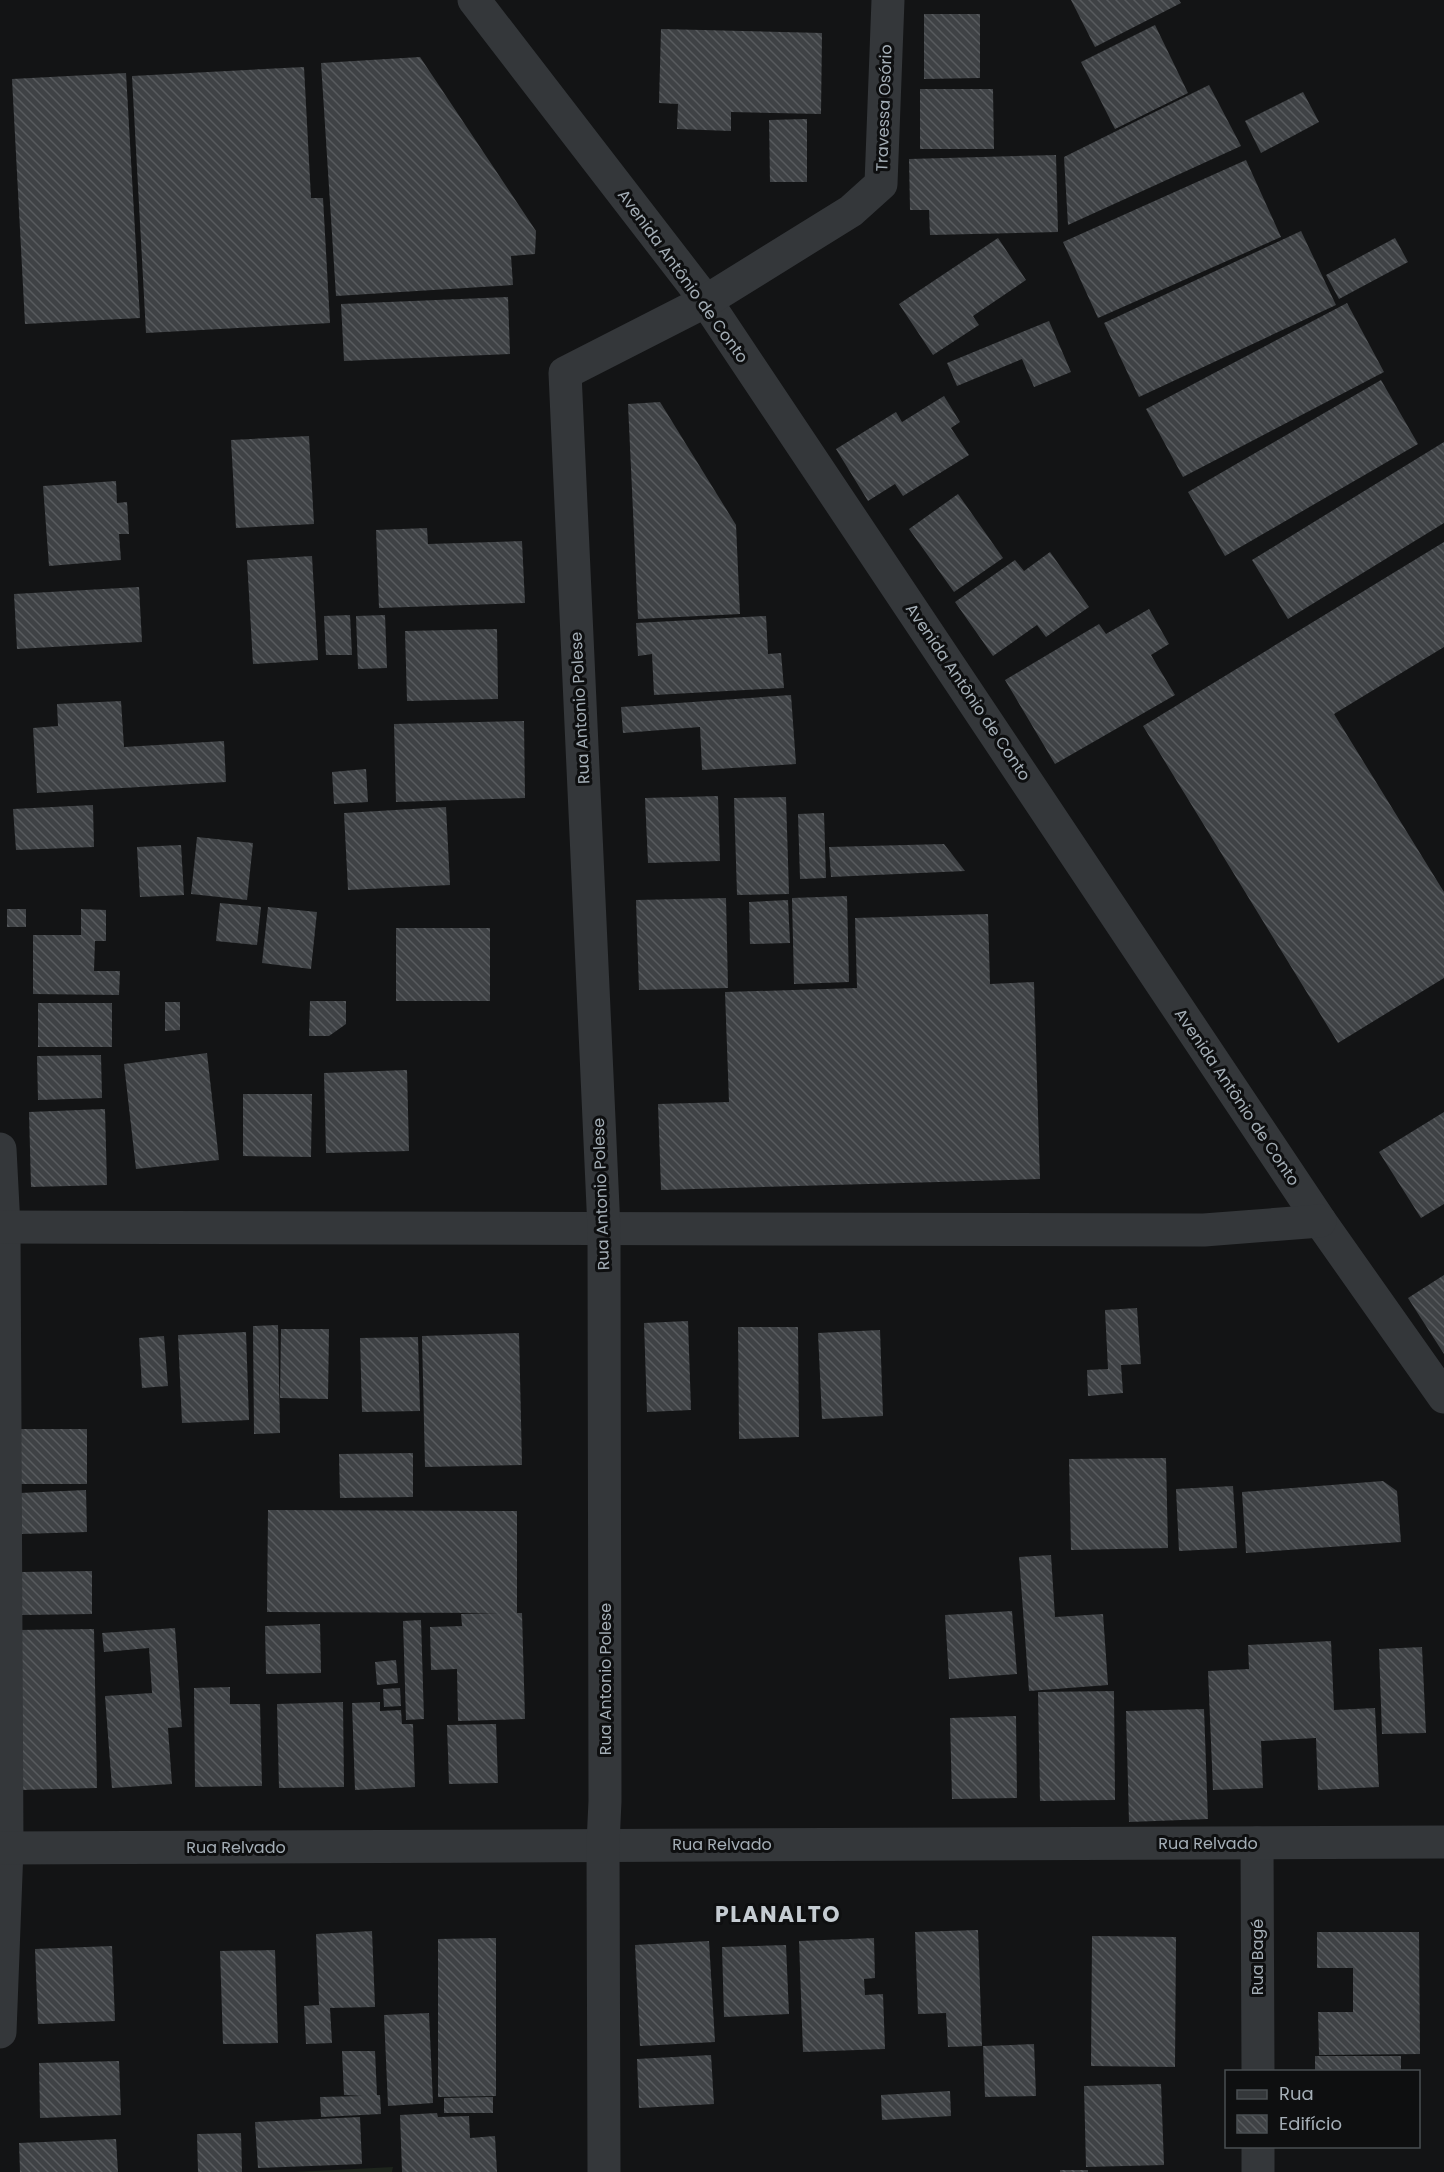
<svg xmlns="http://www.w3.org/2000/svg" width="1444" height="2172" font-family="Poppins,sans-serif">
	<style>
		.green { fill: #1e251d }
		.building { fill: url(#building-back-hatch) }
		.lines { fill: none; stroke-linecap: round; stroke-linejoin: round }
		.minor { stroke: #34373a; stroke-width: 33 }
		.labels { text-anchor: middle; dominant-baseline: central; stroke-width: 6; stroke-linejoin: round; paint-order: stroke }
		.street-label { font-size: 16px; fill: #a4aeb6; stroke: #0e0f10 }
		.district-label { font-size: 22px; font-weight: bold; letter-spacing: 1.5px; fill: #c5ccd2; stroke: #0e0f10 }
	</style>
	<defs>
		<pattern id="building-back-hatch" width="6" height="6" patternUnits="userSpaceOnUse" patternTransform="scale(1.5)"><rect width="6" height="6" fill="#3f4245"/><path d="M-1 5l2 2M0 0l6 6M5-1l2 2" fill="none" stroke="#585b5e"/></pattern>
	</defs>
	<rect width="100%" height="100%" fill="#131415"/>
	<path class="green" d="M393,2167L392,2172H294Z"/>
	<g class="building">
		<path d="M1071,0H1179L1181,3L1095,47Z"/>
		<path d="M924,14H980V78L924,79Z"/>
		<path d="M1155,25L1188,93L1115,129L1081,62Z"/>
		<path d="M661,29L822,33L821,114L731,112V131L677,129L678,104L659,103Z"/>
		<path d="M420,57L536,231L535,254L511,256L513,285L336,296L321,63Z"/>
		<path d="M304,67L311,198H323L330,323L146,333L132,76Z"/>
		<path d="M126,73L140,318L25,324L12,79Z"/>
		<path d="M1209,85L1241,146L1068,225L1064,157Z"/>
		<path d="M920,89H993L994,149H920Z"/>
		<path d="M1303,92L1319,122L1261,153L1245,121Z"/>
		<path d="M807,119V182H770L769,120Z"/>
		<path d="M1056,155L1058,232L930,235L929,210H910L909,159Z"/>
		<path d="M1246,160L1281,237L1098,318L1063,242Z"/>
		<path d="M1301,231L1336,305L1139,397L1104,323Z"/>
		<path d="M998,238L1026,280L973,316L979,325L933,355L899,304Z"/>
		<path d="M1395,238L1408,262L1339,299L1326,275Z"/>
		<path d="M508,297L510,354L344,361L341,304Z"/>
		<path d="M1347,303L1384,372L1183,477L1146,409Z"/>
		<path d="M1049,321L1071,372L1034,387L1022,359L957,386L947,363Z"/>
		<path d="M1381,380L1418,444L1225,556L1188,492Z"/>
		<path d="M944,396L960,422L951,428L969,455L903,496L895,484L868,501L836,449L896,412L902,422Z"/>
		<path d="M660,402L736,525L740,614L638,619L628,404Z"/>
		<path d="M309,436L314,524L236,528L231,440Z"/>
		<path d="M1444,442V523L1288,619L1252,560Z"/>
		<path d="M116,481L117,503L127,502L129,534H119L121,560L49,566L43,486Z"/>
		<path d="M958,494L1003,558L954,592L909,529Z"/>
		<path d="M427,528L428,544L522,541L525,603L379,608L376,530Z"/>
		<path d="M1444,542V647L1334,714L1444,892V978L1338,1043L1143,726Z"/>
		<path d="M1050,552L1089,607L1046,637L1037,625L993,656L955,602L1015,560L1024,571Z"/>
		<path d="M312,556L318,660L253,664L247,560Z"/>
		<path d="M139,587L142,642L17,649L14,594Z"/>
		<path d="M1149,609L1169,644L1151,655L1175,695L1055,764L1005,680L1099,624L1106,634Z"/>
		<path d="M350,615L352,655H326L324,616Z"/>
		<path d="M385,615L387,668L358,669L356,616Z"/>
		<path d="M766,616L768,654L781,653L784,688L654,695L652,654L638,656L636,623Z"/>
		<path d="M497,629L498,699L407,701L405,631Z"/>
		<path d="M791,695L796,764L702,770L700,727L623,733L621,707Z"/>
		<path d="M121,701L124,747L224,741L226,782L37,793L33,728L58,726L57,704Z"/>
		<path d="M524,721L525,798L396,802L394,724Z"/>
		<path d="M366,769L368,802L334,804L332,772Z"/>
		<path d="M718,796L720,861L648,863L645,798Z"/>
		<path d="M786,797L789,894L737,895L734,798Z"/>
		<path d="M93,805L94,847L16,850L13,809Z"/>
		<path d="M446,807L450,885L348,890L344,813Z"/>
		<path d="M824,813L826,878L800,879L798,814Z"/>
		<path d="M197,837L253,843L247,900L191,894Z"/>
		<path d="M944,844L965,871L831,877L829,847Z"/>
		<path d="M181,845L184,895L140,897L137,847Z"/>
		<path d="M847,896L849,982L794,984L792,898Z"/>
		<path d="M726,898L728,988L639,990L636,900Z"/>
		<path d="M788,900L790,943L750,944L749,902Z"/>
		<path d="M220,903L261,907L257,945L216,941Z"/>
		<path d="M268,907L317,912L311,969L262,963Z"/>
		<rect x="7" y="909" width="19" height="18"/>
		<path d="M81,909L106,910V941H95L94,971H120L119,995L33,994V935H81Z"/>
		<path d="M988,914L990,984L1034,982L1040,1179L661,1190L658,1104L729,1102L725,992L857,988L855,918Z"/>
		<rect x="396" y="928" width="94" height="73"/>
		<path d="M310,1001H346V1024L329,1036H309Z"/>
		<path d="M165,1002H180V1030L165,1031Z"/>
		<rect x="38" y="1003" width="74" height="44"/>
		<path d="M207,1053L219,1160L136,1169L124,1064Z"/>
		<path d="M101,1055L102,1098L38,1100L37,1056Z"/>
		<path d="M407,1070L409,1151L326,1153L324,1073Z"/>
		<path d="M243,1094H312L311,1157L243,1156Z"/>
		<path d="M105,1109L107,1185L31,1187L29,1112Z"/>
		<path d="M1444,1112V1204L1421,1218L1379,1152Z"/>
		<path d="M1444,1275V1354L1408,1298Z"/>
		<path d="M1137,1308L1141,1364L1121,1365L1123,1393L1088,1396L1087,1370L1108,1369L1105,1310Z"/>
		<path d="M688,1321L691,1410L647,1412L644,1323Z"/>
		<path d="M278,1325L280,1433L254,1434L253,1326Z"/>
		<path d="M738,1327H798L799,1437L739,1439Z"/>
		<path d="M281,1329H329L328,1399L280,1398Z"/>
		<path d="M880,1330L883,1416L822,1419L818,1333Z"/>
		<path d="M246,1332L249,1420L182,1423L178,1335Z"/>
		<path d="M519,1333L522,1465L425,1467L422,1336Z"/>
		<path d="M164,1336L168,1386L142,1388L139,1338Z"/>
		<path d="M418,1337L420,1411L362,1412L360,1338Z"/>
		<path d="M20,1429H87V1484H21Z"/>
		<path d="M413,1453V1497L340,1498L339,1454Z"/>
		<path d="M1166,1458L1168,1548L1071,1550L1069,1459Z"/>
		<path d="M1383,1481L1397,1491L1401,1542L1246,1553L1242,1492Z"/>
		<path d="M1233,1486L1237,1548L1179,1551L1176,1489Z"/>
		<path d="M86,1490L87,1532L21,1534L20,1493Z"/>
		<path d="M268,1510L517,1511V1613H522L525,1719L458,1721L457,1669L431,1670L430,1627L462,1626L461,1614L500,1613L267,1612Z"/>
		<path d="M1051,1555L1055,1617L1103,1614L1108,1685L1029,1691L1019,1557Z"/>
		<path d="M92,1571V1614L21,1615V1572Z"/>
		<path d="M1012,1611L1017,1674L949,1679L945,1615Z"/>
		<path d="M421,1620L424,1719L406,1720L403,1621Z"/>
		<path d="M320,1624L321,1673L266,1674L265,1626Z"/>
		<path d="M175,1628L182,1727L168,1728L172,1784L112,1788L105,1696L152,1693L149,1648L104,1652L102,1633Z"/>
		<path d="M94,1629L97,1788L21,1790L18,1630Z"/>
		<path d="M1331,1641L1334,1710L1375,1708L1379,1787L1318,1790L1316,1738L1261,1741L1263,1788L1213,1790L1208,1671L1249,1669L1248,1645Z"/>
		<path d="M1422,1647L1426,1733L1382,1734L1379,1649Z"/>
		<path d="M396,1660L398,1683L377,1685L375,1662Z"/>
		<path d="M230,1687V1704H260L262,1786L195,1787L194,1688Z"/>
		<path d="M400,1688L401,1706L384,1707L383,1689Z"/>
		<path d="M1114,1691L1115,1800L1040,1801L1038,1692Z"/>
		<path d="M343,1702L344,1787L279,1788L277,1704Z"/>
		<path d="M380,1702V1711L401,1710L402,1724H413L415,1787L355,1790L352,1703Z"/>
		<path d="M1204,1709L1208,1819L1129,1822L1126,1711Z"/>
		<path d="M1016,1716L1017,1798L952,1799L950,1718Z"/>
		<path d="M496,1724L498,1783L449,1784L447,1725Z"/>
		<path d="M978,1930L982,2046L948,2047L946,2013L918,2014L915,1932Z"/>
		<path d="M372,1931L375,2007L330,2008L332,2043L306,2044L304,2006L319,2005L316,1934Z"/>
		<path d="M1317,1932H1419L1420,2054L1319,2055L1318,2012H1353V1968H1317Z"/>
		<path d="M1092,1936L1176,1937L1175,2067L1091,2066Z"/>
		<path d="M496,1938V2096L438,2097V1939Z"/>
		<path d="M874,1938L875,1978L864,1979L865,1995L883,1994L885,2049L803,2052L799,1941Z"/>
		<path d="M709,1941L715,2042L640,2046L635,1945Z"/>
		<path d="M786,1945L789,2014L724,2017L722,1947Z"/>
		<path d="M112,1946L115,2021L38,2024L35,1949Z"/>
		<path d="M275,1950L278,2043L223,2044L220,1951Z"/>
		<path d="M429,2013L433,2103L388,2106L384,2015Z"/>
		<path d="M1034,2044L1036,2096L985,2097L983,2046Z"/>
		<path d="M342,2051H375L377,2095H380L381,2114L321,2117L320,2097L363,2096L344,2095Z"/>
		<path d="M711,2055L714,2104L639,2108L637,2059Z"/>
		<rect x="1315" y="2056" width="86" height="16"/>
		<path d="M119,2061L121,2115L40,2118L39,2063Z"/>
		<path d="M1161,2084L1164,2165L1086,2167L1084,2086Z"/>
		<path d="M950,2091L951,2116L882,2120L881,2095Z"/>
		<path d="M493,2097V2113H444V2098Z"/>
		<path d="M437,2113L438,2117L469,2116L470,2138L495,2136L497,2172H402L400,2115Z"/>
		<path d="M360,2117L362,2164L258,2168L255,2122Z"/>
		<path d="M241,2133L242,2172H198L197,2134Z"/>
		<path d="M116,2139L118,2172H20L19,2143Z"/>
		<rect x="1060" y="2170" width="28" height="2"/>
	</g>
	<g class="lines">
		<g class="minor">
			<path d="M474,0L706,301L1320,1221L1444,1397"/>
			<path d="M0,1149L4,1227L7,1848L0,2032"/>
			<path d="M0,1227L1204,1230L1320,1221"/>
			<path d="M1257,1843L1258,2072"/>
			<path d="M0,1848L1444,1842"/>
			<path d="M1258,2146V2172"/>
			<path d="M604,2172L603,1844L605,1801L604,1229L565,373L706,301L851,211L881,184L888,0"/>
		</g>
	</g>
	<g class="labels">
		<g class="street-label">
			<text transform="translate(884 108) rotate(-88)">Travessa Osório</text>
			<text transform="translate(683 276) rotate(54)">Avenida Antônio de Conto</text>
			<text transform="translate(968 692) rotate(56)">Avenida Antônio de Conto</text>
			<text transform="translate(580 708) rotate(-93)">Rua Antonio Polese</text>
			<text transform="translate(1237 1097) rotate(56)">Avenida Antônio de Conto</text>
			<text transform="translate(601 1194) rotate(-92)">Rua Antonio Polese</text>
			<text transform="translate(605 1679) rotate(-90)">Rua Antonio Polese</text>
			<text x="1208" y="1843">Rua Relvado</text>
			<text x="722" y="1844">Rua Relvado</text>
			<text x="236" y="1847">Rua Relvado</text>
			<text transform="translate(1257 1957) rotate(-90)">Rua Bagé</text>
		</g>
		<g class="district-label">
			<text x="778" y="1914">PLANALTO</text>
		</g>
	</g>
	<rect x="1225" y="2070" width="195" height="78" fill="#0e0f10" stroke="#4a4f52" stroke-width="1.5"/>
	<rect x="1237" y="2090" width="30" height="9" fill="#34373a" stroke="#4a4f52" stroke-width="1.5"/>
	<text x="1279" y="2100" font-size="18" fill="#a4aeb6">Rua</text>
	<rect x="1237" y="2115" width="30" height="18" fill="url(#building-back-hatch)" stroke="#4a4f52" stroke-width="1.5"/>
	<text x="1279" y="2130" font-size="18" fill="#a4aeb6">Edifício</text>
</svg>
